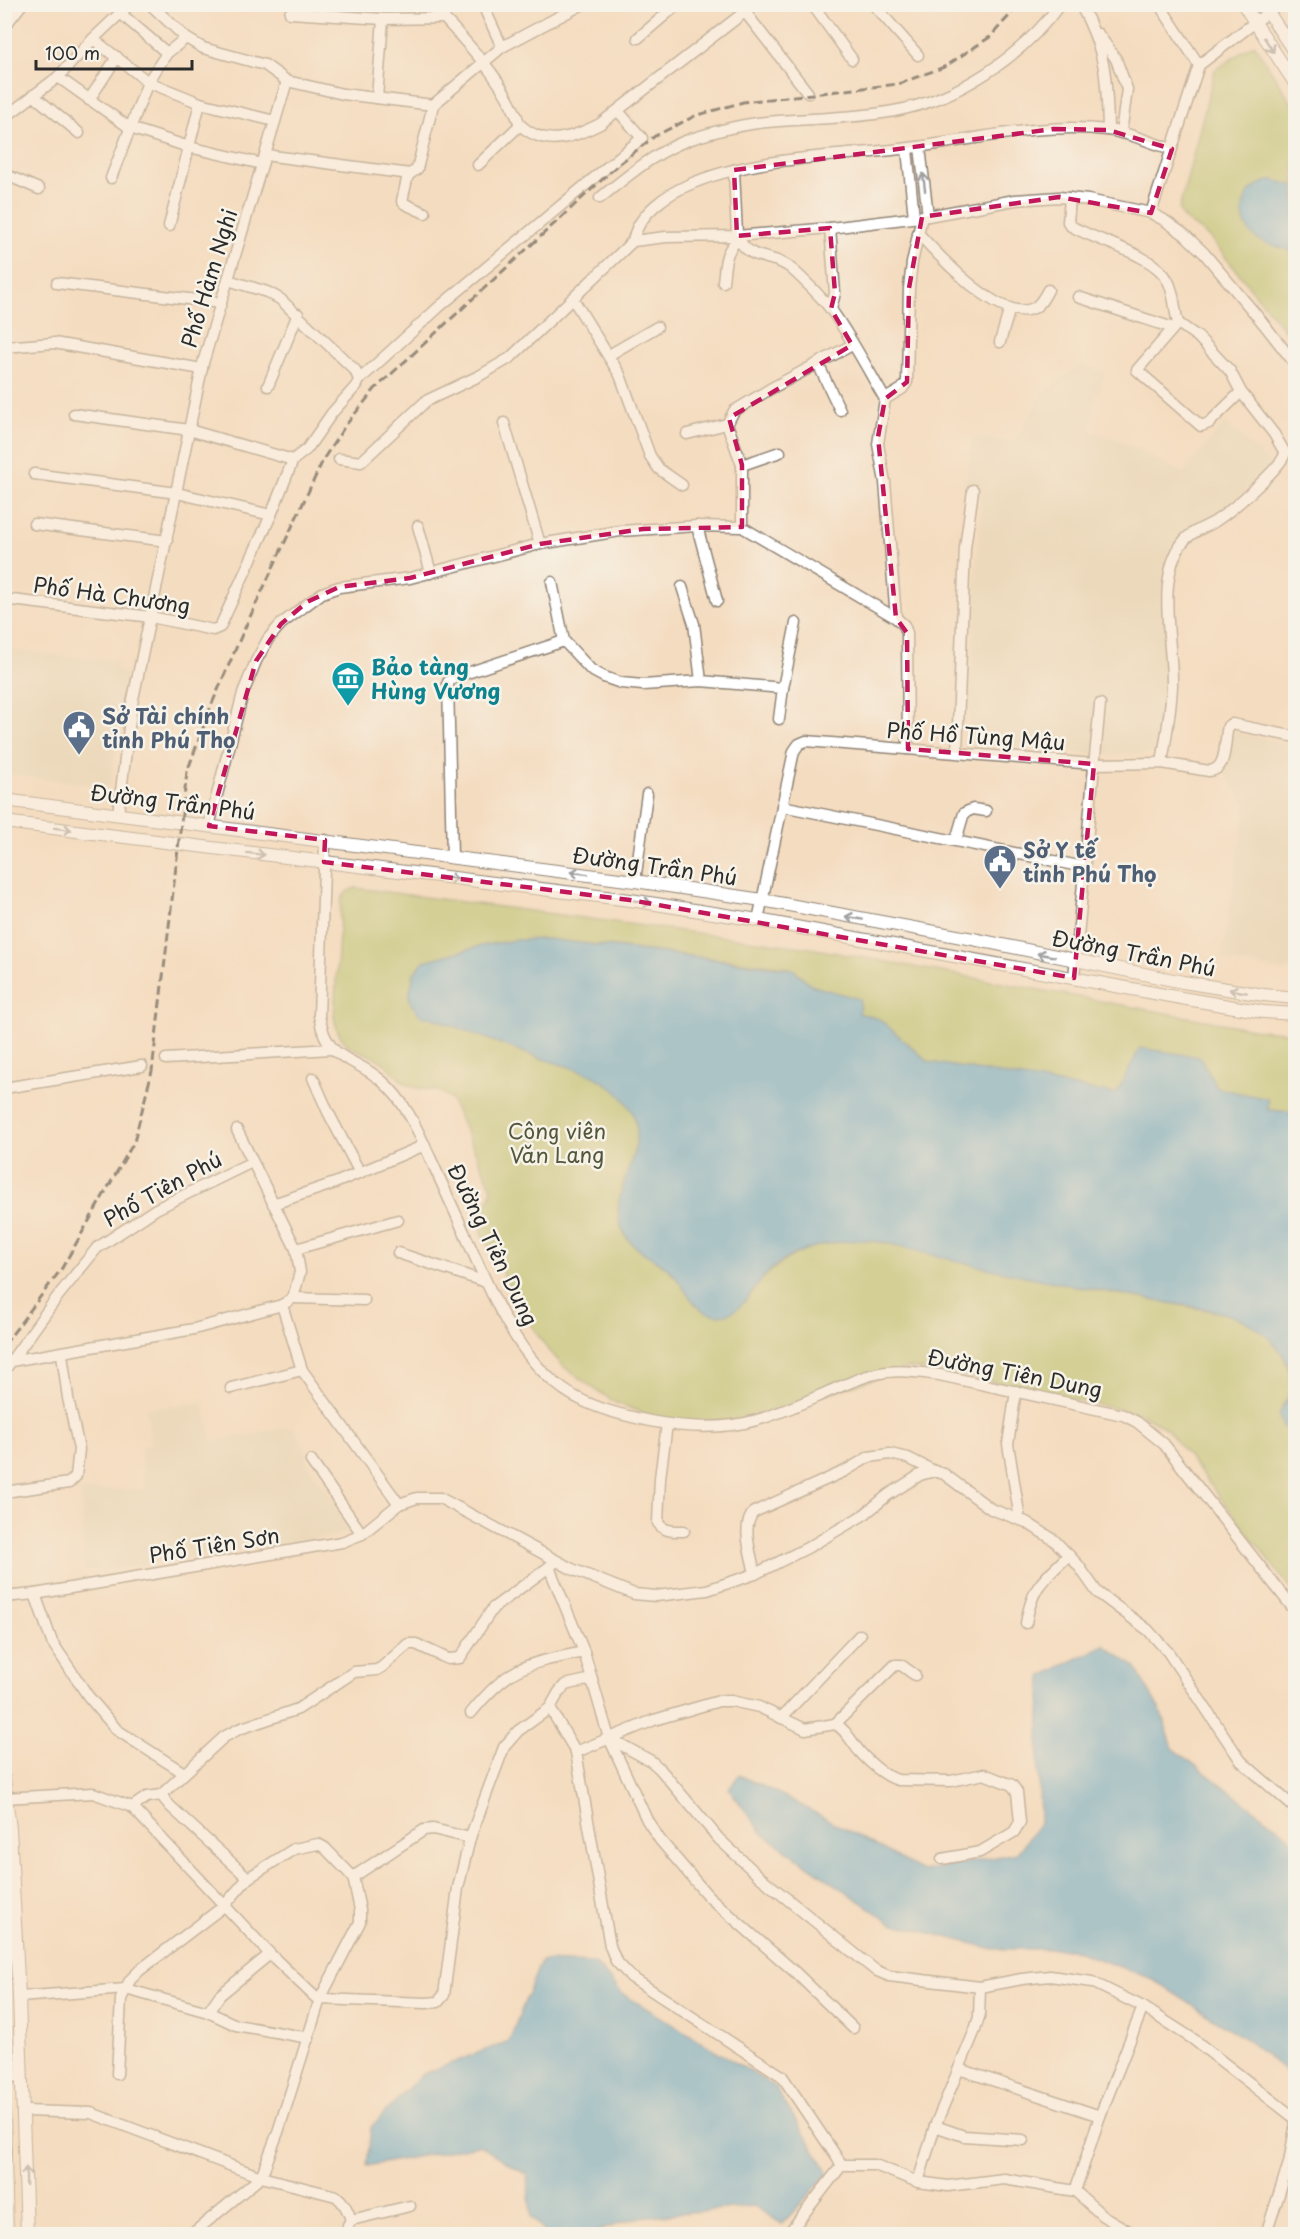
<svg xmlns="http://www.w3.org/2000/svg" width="1300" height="2239" font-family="'Playpen Sans',sans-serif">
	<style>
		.built { fill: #e3d6b7 }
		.green { fill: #acbf63; stroke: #6c7547; stroke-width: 1.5 }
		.water { fill: #55a6cf; stroke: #40687d; stroke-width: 1.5 }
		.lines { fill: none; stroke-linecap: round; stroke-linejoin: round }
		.minor-casing { stroke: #908476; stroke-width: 13 }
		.major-casing { stroke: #908476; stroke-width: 14 }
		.minor { stroke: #fff; stroke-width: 10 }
		.major { stroke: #fff; stroke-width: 12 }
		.rail { stroke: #2b2b2b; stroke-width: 3; stroke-dasharray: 9 4.5; stroke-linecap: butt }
		.oneway { stroke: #a0a0a0 }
		.marked { fill: none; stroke: #c2185b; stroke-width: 4.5; stroke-dasharray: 12 8; stroke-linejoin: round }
		.labels { text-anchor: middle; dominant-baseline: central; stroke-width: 5; stroke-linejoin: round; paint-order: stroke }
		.street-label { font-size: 21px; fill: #2b2b2b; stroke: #f7f3e8 }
		.culture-label { font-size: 21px; font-weight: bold; fill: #0d838f; stroke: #f7f3e8; text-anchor: start }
		.service-label { font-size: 21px; font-weight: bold; fill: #4e5e75; stroke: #f7f3e8; text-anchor: start }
		.park-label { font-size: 21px; fill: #52573c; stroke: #f7f3e8 }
	</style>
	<rect width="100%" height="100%" fill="#f7f3e8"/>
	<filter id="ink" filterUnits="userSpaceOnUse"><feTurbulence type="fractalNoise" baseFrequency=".0167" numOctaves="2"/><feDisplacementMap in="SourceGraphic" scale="12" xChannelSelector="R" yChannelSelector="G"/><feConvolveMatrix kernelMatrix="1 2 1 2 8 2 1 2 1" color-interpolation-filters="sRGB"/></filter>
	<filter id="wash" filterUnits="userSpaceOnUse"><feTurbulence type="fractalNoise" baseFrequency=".008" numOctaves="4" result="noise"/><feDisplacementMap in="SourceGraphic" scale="24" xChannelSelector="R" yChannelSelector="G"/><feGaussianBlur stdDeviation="1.35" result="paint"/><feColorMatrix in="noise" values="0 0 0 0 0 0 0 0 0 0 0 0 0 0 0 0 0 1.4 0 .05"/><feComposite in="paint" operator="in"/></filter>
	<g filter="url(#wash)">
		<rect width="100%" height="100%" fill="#f4dcc0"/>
		<g class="built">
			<path d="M1081,364L1106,372L1094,405L1091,430L1124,442L1183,473L1225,422L1272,466L1227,509L1212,519L1195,526L1175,549L1168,673L1160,753L1096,755L968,741L975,582L982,492L964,488L972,436L1013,442L1042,396L1060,379Z"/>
			<path d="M5,650L118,661L117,670L127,673L110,787L5,774Z"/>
			<path d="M1234,731L1295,746V970L1282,971L1221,960L1246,805L1225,774Z"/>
			<path d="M204,1403L212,1442L293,1426L308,1455L306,1462L354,1529L336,1536L129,1567L84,1571L81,1491L145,1489L141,1447L151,1445L146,1408Z"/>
		</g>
		<g class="green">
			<path d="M1254,44L1295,108V343L1210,238L1183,218L1179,210L1215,70Z"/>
			<path d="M356,888L810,948L1259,1030L1295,1033V1112L1268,1110L1267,1099L1217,1088L1199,1057L1116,1094L929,1062L879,1019L858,1013L859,999L813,986L793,969L772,965L547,939L517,940L485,945L414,973L409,996L422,1017H430C465,1030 499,1043 533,1056C549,1061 566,1064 582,1070C603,1077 631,1097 637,1121C638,1127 637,1138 636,1144C631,1173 610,1203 623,1232C631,1249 648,1253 662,1263C670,1269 677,1279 683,1287L752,1291C777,1258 813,1241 854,1240C878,1240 900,1246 922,1252C951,1259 981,1267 1011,1273C1084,1289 1158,1300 1231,1315C1258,1325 1281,1343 1289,1371C1290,1377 1292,1384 1291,1390C1290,1396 1286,1401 1282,1406L1293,1433H1295V1594L1167,1429L1144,1415L966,1376L909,1368L736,1422L677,1421L651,1416L616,1403L590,1386L564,1367L546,1347L526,1318L482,1234L481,1216L490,1197L492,1188L451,1100C438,1086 430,1092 413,1087C401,1084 395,1072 385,1064C362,1046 341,1056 334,1017L341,901C344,893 348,890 356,888Z"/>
		</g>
		<g class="water">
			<path d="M1274,180L1295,186V253C1284,246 1268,247 1256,238C1237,224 1239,194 1260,184C1264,182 1270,181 1274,180Z"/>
			<path d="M547,939L793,969L813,986L860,999L859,1013L879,1019L929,1062L1116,1094L1140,1048L1200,1057L1217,1088L1268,1099V1110L1295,1112V1433L1283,1427L1279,1414C1283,1405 1291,1397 1292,1388C1294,1364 1276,1342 1258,1329C1230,1309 1191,1307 1158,1301C1110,1292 1062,1284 1015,1274C982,1268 950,1259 918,1251C896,1245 873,1238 850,1241C823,1243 795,1250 774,1267C755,1281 745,1315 719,1315C695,1315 687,1290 674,1275C660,1258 636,1254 625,1234C599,1191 661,1146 626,1102C602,1071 568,1068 534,1056C499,1044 465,1030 430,1017H422L411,1004L409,996L414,973L424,961L485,945L517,940Z"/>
			<path d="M1104,1645L1135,1667L1161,1712L1173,1748L1295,1841V2078L1244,2038L1150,1978L1070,1949H993L891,1923L763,1834L729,1789L739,1775L784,1796L923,1871L1017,1853L1040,1823L1038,1755L1042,1676Z"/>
			<path d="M541,1961L595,1963L623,1994L774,2086L829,2173L782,2224L754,2206L640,2217L589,2234H545L531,2217L527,2175L479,2145L367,2166L371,2127L421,2075L509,2041Z"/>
		</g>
	</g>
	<g filter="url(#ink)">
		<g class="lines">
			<g class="minor-casing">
				<g id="minor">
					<path d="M150,4L186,38L203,48L265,65L287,81L343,94L433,105L502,47L583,4"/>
					<path d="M444,4V18C474,51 505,82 520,125"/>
					<path d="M485,4L486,12L502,47"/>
					<path d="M812,4L852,59"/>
					<path d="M873,4L918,55"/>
					<path d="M1080,4C1106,50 1107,79 1108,130"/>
					<path d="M1159,4L1199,65"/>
					<path d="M745,12L808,93"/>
					<path d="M120,13L167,53"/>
					<path d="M290,13L383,19L444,18"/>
					<path d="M4,27L22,4"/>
					<path d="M1098,34L1116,59L1127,89L1121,133"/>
					<path d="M638,38L678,4"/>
					<path d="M93,39L148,82L200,103L275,121"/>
					<path d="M58,77L130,128L189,147L262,164"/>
					<path d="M33,95L79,133"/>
					<path d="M377,98L383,19"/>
					<path d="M89,100L117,57"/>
					<path d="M4,118L58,77L93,39L130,4"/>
					<path d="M920,147L928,216"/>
					<path d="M907,149L914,217"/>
					<path d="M265,155L410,174L417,169L433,105"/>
					<path d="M478,165L520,125C546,148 572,138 600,124L755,4"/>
					<path d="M734,170L737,236C751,265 775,252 794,271C807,283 822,297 832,311C852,339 868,370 885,399L878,444L885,482L896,618"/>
					<path d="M4,174L39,189"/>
					<path d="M408,175L402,201L405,204L425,213"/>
					<path d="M111,178L148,82L167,53L186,38"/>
					<path d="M600,198C629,175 656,151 691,139C716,131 741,124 767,122C809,118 852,119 894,111C957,100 1023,56 1060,4"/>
					<path d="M1070,198L1068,222L1071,226C1096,241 1155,254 1168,281C1175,294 1174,309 1178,323"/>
					<path d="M1151,213L1199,65L1279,4"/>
					<path d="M169,226L200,103"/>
					<path d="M830,228L835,293L831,309"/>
					<path d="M918,233C938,255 1001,324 1034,308C1041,304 1044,297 1048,290"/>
					<path d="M633,241C638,213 668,193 693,183C761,155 845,157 917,147C980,139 1043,122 1107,130C1128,132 1151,143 1172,149"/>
					<path d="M723,282C725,267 724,249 739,240"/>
					<path d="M57,283L221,303"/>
					<path d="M1078,297L1173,328"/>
					<path d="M573,299L620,375L650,456L659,469L682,485"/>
					<path d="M1000,342L1010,308"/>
					<path d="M4,347L54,343L202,369"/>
					<path d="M609,355L657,327"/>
					<path d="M818,364L840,410"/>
					<path d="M359,380L439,307L642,138L618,111"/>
					<path d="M268,386L298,314"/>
					<path d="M885,399L902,389L907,382L909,288L912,263L922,216"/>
					<path d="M74,414L189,430L293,460"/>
					<path d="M504,423L540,544"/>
					<path d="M687,434L727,424"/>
					<path d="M339,459L361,462L426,401L479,376L510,358L633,241L666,237L737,236L830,228L928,216L1015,200L1059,197L1088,200L1151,213L1164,220L1185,235L1204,253L1263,323L1296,365"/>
					<path d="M742,465L780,452"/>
					<path d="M34,474L177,493L271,515"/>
					<path d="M34,524L167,541"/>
					<path d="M418,526L431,573"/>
					<path d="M697,526L717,601"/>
					<path d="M742,527V465L727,424L734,411L770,389L852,345"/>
					<path d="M552,582L564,641L591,670L604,677L621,683L643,685L701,681L783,688L779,719"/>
					<path d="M682,587L694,624L701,681"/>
					<path d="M4,599L151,617L213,630L220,627L271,515L293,460L307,449L332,413L357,385L359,380L355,370L280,299L267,292L228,280"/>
					<path d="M783,688L796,623"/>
					<path d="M957,752L965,548L973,490"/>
					<path d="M1162,763C1166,737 1171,711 1172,685C1173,643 1155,578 1183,542C1192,530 1206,528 1217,520C1231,511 1283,466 1285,453L1274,434L1241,392L1230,371L1198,337L1178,323L1137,370L1201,426L1209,423L1241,392"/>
					<path d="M782,806L1084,867"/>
					<path d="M118,814L132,704L203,363L287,81"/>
					<path d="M209,826L243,693L256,661L268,639L281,624L322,593L339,587L410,578L540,544L620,531L697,526L742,527L896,618L904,625L907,633L908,749"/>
					<path d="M325,840L319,1016C328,1064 351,1054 382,1081C404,1100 416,1126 428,1153C442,1184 457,1216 471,1248C491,1293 515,1350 554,1382C580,1405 616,1414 650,1421C686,1428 722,1430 757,1420C785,1412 811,1399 837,1388C850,1383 862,1376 876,1374C896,1369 918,1372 939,1375L1123,1415L1137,1422L1164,1444L1296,1612"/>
					<path d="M956,840L964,813L973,809L986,811"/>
					<path d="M452,857L448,682L455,677L564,641"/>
					<path d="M635,881L647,794"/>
					<path d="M758,920L794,751L799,744L806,741L1094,764L1162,763L1209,771C1228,770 1224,741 1228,726L1232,724L1296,737"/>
					<path d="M1074,978L1100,704"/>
					<path d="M166,1059L331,1049"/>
					<path d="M313,1078L328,1112L360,1173"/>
					<path d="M4,1088L142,1066"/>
					<path d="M237,1130L296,1249L300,1272L293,1298L282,1305L302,1370L399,1504"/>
					<path d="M273,1204L335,1183L425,1145"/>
					<path d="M296,1249L398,1220"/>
					<path d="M398,1253L486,1282"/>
					<path d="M293,1298L364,1300"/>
					<path d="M11,1361L194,1329L282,1305"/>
					<path d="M4,1371L58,1296L97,1248L156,1209L252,1162"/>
					<path d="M231,1388L302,1370"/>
					<path d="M1016,1391L1008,1444L1019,1513L1018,1519"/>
					<path d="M667,1424L660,1478L658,1523C664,1532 674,1531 684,1531"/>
					<path d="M311,1461L362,1534"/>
					<path d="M4,1492L69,1483L76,1476L79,1449L68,1398L62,1354"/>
					<path d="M549,1567L584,1652L609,1738L647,1820L660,1840L708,1896L795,1972L853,2028"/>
					<path d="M755,1574C752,1556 740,1526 754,1512L845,1471L869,1457L890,1454L908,1458L934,1471"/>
					<path d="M35,1594L52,1642L88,1696L117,1730L184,1773"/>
					<path d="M4,1597L35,1594L342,1542L362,1534L399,1504L417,1498H440L572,1569L634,1594L656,1596L707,1590L755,1574L809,1547L865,1514L888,1495L920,1475L934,1471L944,1474L991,1509L1026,1522L1054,1540L1078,1565L1097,1592L1148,1630L1168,1652L1241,1761L1296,1809"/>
					<path d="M1026,1623C1032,1586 1043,1580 1069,1555"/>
					<path d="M550,1708L576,1752L610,1946L616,1961L631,1977L782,2076L842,2165"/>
					<path d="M471,1713C510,1665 526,1664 584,1652"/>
					<path d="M781,1718L860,1635"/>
					<path d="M835,1724C846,1729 852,1743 860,1752C870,1763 885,1776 898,1780L951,1781L984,1774L1012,1785L1017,1792L1020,1822L1014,1832L980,1852L942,1859"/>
					<path d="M609,1738L651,1761L660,1769L719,1839L760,1877L875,1970L889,1976L980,1987L1022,1979L1050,1976L1092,1982L1143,2007L1193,2039L1296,2119"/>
					<path d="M576,1752L654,1720L719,1701H731L759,1707L805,1729L835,1724L895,1665H901L915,1675"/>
					<path d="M161,1795L170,1806L248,1878"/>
					<path d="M4,1798L93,1793L132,1807L270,1954L315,1997L320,1999L426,2003L438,2002L444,1995L458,1888L470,1838L504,1747L518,1731L550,1708L559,1692L565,1685L592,1679"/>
					<path d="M132,1807L147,1797L161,1795L224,1737L239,1729L298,1709L354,1672L377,1670L382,1667L408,1644H416L448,1659L460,1658L493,1608L553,1564"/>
					<path d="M353,1877L424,1830L433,1829L470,1838"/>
					<path d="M19,1997L126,1989L208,2012L236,2025L309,2038"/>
					<path d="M208,2012L220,1995L270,1954"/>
					<path d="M959,2069L1100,2116"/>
					<path d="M117,2074L121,1999L130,1980L140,1970L224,1906L248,1878L294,1849L318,1844L325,1848L353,1877L360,1910V1922L320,1999L278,2132L261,2177L192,2234"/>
					<path d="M4,2077L22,2076"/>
					<path d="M24,2111L91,2113L261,2177L336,2196C344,2202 348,2210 351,2220L348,2225V2234"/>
					<path d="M935,2126L964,2136L1023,2140"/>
					<path d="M842,2165H875L918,2182L948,2186L1004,2179L1075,2191L1103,2216L1134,2234"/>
					<path d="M918,2182L935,2126L975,2030L979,2017L980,1987"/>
					<path d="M1075,2191L1100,2116L1143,2007"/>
					<path d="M351,2220L410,2206"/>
					<path d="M788,2234L842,2165"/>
					<path d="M1266,2234L1289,2163L1296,2122"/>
				</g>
			</g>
			<g class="major-casing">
				<g id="major">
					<path d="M1243,4L1296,85"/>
					<path d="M1263,4L1296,55"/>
					<path d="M4,800L635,881L762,900L973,939L1183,982L1264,995L1296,998"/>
					<path d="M4,822L630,900L758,920L1181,998L1264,1012L1296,1014"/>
					<path d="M4,1779L10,1829L19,1997L27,2234"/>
					<path d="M4,2114L7,2234"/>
				</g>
			</g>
			<use href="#minor" class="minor"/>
			<use href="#major" class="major"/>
			<path class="rail" d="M4,1345L62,1268L134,1142L152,1071L187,772L211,706L243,632L324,458L345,426L375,389L619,164L655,136L695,116L743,102L898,84L944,67L990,37L1020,4"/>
		</g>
		<defs><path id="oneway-shaft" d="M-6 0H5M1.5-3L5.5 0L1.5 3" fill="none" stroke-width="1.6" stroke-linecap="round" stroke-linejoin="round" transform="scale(1.5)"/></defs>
		<g class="oneway">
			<use href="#oneway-shaft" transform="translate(1269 45) rotate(57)"/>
			<use href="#oneway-shaft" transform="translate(924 182) rotate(-97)"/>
			<use href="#oneway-shaft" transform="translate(63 829) rotate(7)"/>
			<use href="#oneway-shaft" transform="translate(256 854) rotate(7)"/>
			<use href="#oneway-shaft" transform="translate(579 873) rotate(-173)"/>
			<use href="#oneway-shaft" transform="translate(449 878) rotate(7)"/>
			<use href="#oneway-shaft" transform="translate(643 902) rotate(9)"/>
			<use href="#oneway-shaft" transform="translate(854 918) rotate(-170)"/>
			<use href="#oneway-shaft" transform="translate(1046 955) rotate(-170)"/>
			<use href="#oneway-shaft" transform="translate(1238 991) rotate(-170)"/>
			<use href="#oneway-shaft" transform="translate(26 2176) rotate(-91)"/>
		</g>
	</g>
	<path d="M0 0H1300V2239H0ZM1054,129L1108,130L1172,149L1151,213L1059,197L922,217L909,288L907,382L885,399L878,437L896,618L907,633L908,749L1094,764L1074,978L630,900L324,862L325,840L209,826L256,661L281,624L307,602L339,587L410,578L540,544L643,529L742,527V465L729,418L852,345L831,309L835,293L830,228L737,236L734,170Z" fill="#f4dcc0" fill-opacity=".55" fill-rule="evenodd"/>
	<path class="marked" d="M1054,129L1108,130L1172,149L1151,213L1059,197L922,217L909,288L907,382L885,399L878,437L896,618L907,633L908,749L1094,764L1074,978L630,900L324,862L325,840L209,826L256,661L281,624L307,602L339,587L410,578L540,544L643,529L742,527V465L729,418L852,345L831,309L835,293L830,228L737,236L734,170Z"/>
	<defs>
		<g id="museum-pin" transform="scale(1.725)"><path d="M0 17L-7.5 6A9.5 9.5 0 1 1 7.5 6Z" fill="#0f9aa8" stroke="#f7f3e8"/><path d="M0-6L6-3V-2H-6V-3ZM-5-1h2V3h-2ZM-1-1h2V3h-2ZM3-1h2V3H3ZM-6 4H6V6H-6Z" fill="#fff"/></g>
		<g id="civic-pin" transform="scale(1.725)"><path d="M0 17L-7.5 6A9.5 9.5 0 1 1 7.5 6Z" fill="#5c6f8a" stroke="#f7f3e8"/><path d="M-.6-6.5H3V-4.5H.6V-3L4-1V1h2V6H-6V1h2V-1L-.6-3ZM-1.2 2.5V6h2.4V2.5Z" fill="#fff"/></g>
	</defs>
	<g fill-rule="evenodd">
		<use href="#museum-pin" x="348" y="678"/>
		<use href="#civic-pin" x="79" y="727"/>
		<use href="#civic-pin" x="1000" y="861"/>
	</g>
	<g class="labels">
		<g class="street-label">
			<text transform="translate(208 278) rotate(-73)">Phố Hàm Nghi</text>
			<text transform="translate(112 594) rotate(8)">Phố Hà Chương</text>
			<text transform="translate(976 735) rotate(4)">Phố Hồ Tùng Mậu</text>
			<text transform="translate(173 801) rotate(7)">Đường Trần Phú</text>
			<text transform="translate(655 865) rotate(8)">Đường Trần Phú</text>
			<text transform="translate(1134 952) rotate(11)">Đường Trần Phú</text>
			<text transform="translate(162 1188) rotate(-29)">Phố Tiên Phú</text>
			<text transform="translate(494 1244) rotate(64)">Đường Tiên Dung</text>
			<text transform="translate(1015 1372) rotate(11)">Đường Tiên Dung</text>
			<text transform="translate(214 1544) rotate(-9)">Phố Tiên Sơn</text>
		</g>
		<g class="culture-label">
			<text x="371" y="666">Bảo tàng<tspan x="371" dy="24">Hùng Vương</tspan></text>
		</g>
		<g class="service-label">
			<text x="102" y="715">Sở Tài chính<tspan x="102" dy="24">tỉnh Phú Thọ</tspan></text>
			<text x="1023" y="849">Sở Y tế<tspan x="1023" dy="24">tỉnh Phú Thọ</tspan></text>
		</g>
		<g class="park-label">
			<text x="557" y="1130">Công viên<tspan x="557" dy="24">Văn Lang</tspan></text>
		</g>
	</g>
	<rect width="1300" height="2239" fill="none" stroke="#f7f3e8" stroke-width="24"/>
	<path d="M36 60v9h156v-9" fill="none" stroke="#2b2b2b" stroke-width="3"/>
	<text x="45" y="60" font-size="18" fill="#2b2b2b" stroke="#f7f3e8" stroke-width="4.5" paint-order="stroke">100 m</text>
</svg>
